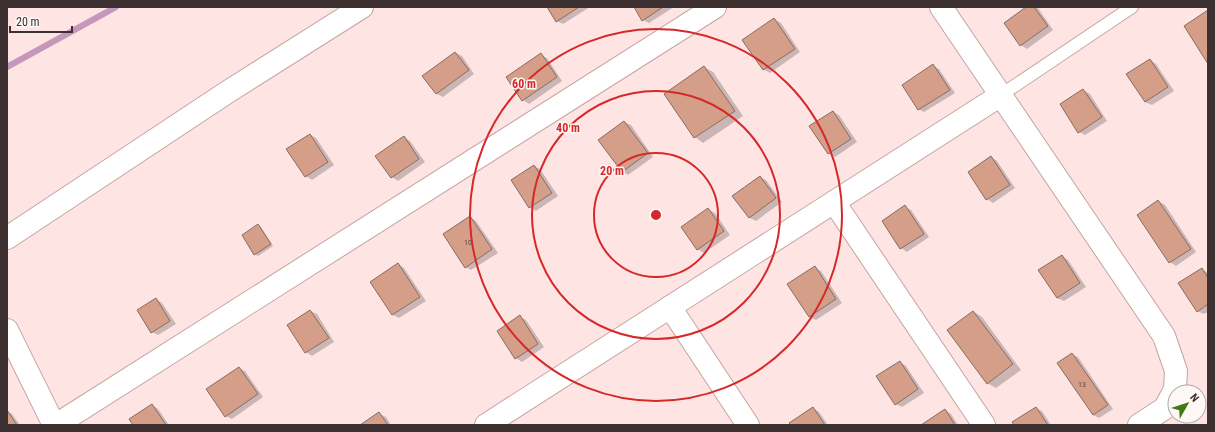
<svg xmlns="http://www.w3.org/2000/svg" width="1215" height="432" font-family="'Roboto Condensed',sans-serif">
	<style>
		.shadow { fill: #0003 }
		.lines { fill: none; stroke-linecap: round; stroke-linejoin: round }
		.stream { stroke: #c597bb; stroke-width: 6 }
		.building { fill: #d59e88; stroke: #866d63 }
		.service-casing { stroke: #c3a4a3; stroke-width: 14 }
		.minor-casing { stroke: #c3a4a3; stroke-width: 24 }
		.tertiary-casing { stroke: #c3a4a3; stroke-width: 24 }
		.service { stroke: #fff; stroke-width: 12 }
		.minor { stroke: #fff; stroke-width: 22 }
		.tertiary { stroke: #fff; stroke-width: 22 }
		.ring { fill: none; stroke: #d62828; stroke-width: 2 }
		.labels { text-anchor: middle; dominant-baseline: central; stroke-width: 3; stroke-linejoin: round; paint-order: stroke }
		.number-label { font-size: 8px; fill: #634c46 }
		.centre { fill: #d62828; stroke: #fdf7f6; stroke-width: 2 }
		.ring-label { font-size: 12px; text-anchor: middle; font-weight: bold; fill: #d62828; stroke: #fdf7f6; stroke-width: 3; stroke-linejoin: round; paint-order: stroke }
	</style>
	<rect width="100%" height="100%" fill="#fee4e3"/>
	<g class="shadow">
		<path d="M548,7H590L563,24L557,21Z"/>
		<path d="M635,7H674L649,23L643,20Z"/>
		<path d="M1028,7L1038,8L1053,30L1027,49L1021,45Z"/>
		<path d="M774,19L781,23L800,52L770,73L763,69Z"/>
		<path d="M456,53L462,56L474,74L443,97L437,94L424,76Z"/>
		<path d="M541,55L547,58L562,81L529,104L523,100Z"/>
		<path d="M1150,60L1156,64L1174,91L1152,105L1145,102Z"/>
		<path d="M933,66L939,69L955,93L924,112L918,109Z"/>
		<path d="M704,67L713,72L743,116L703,143L695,137Z"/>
		<path d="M1083,90L1090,94L1107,121L1085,135L1079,132Z"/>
		<path d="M833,112L839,115L857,142L835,157L828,153Z"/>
		<path d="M624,122L631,125L653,157L628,175L622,171Z"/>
		<path d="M310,135L316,138L334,165L312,180L306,176Z"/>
		<path d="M404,137L410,141L425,162L398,181L392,177Z"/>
		<path d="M991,157L997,161L1015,188L993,203L987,199Z"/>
		<path d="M534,166L540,169L558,196L536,211L530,207Z"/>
		<path d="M760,177L766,180L782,202L756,221L750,218Z"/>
		<path d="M1158,201L1165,205L1196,252L1176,266L1170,262Z"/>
		<path d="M905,207L911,210L929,237L907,252L901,248Z"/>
		<path d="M708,209L715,213L730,235L704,253L697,249Z"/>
		<path d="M470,217L476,221L498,253L471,270L465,267Z"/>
		<path d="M258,226L261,227L273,246L258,256L255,254Z"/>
		<path d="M1062,256L1068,260L1086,287L1064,301L1057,298L1040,271Z"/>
		<path d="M398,264L404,268L426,301L399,318L393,315L371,282Z"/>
		<path d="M815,268L821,271L842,303L816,320L810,317L789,285Z"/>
		<path d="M1202,269L1208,273V312L1204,314L1197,311Z"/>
		<path d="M156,299L162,303L176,324L158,335L152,332Z"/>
		<path d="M310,311L317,314L334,342L312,356L306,352L288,325Z"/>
		<path d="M974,312L982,317L1021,370L996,388L987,383Z"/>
		<path d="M520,317L526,320L544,347L522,362L516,358Z"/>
		<path d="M1072,354L1078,357L1113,409L1099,418L1093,415Z"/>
		<path d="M900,362L906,366L924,393L902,407L896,404Z"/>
		<path d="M239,368L245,371L263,397L232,419L226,416Z"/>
		<path d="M152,405L158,409L169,425H134Z"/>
		<path d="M813,408L819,412L828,425H792Z"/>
		<path d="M1036,408L1042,411L1051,425H1015Z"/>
		<path d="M945,410L951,414L958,425H923Z"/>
		<path d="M7,411L12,414L20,425H7Z"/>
		<path d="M379,414L386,417L391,425H362Z"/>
	</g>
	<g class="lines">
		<path class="stream" d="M7,67L116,7"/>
	</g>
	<g class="building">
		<path d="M547,7H579L556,22Z"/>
		<path d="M634,7H663L642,21Z"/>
		<path d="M1026,7H1034L1048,26L1020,46L1004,23Z"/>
		<path d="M1208,10V64L1184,26Z"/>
		<path d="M774,18L795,49L763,70L742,40Z"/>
		<path d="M455,52L469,70L436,94L422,76Z"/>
		<path d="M541,53L557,77L522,101L506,77Z"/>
		<path d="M1150,59L1168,87L1145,102L1126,74Z"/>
		<path d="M933,64L950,90L918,110L902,85Z"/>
		<path d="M704,66L735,111L694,138L664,94Z"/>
		<path d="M1083,89L1102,117L1078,133L1060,104Z"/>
		<path d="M833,111L851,139L828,154L809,126Z"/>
		<path d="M624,121L648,153L622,172L598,140Z"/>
		<path d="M310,134L328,162L305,177L286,149Z"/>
		<path d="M404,136L419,159L391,178L375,156Z"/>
		<path d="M991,156L1010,185L986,200L968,172Z"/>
		<path d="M534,165L552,193L529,208L511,180Z"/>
		<path d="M760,176L776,198L749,218L732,196Z"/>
		<path d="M1158,200L1191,249L1169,263L1137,215Z"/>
		<path d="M905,205L924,234L900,249L882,221Z"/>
		<path d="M708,208L724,231L697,250L681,227Z"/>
		<path d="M470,216L492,249L465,268L443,234Z"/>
		<path d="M258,224L271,244L254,255L242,235Z"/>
		<path d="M1062,255L1080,283L1057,298L1038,270Z"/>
		<path d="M398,263L420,297L392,315L370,282Z"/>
		<path d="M815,266L836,299L809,317L787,284Z"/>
		<path d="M1202,268L1208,278V304L1197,312L1178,283Z"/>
		<path d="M156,298L170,321L151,333L137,310Z"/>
		<path d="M310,310L329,338L305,353L287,325Z"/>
		<path d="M973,311L1013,364L987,384L947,330Z"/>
		<path d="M520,315L538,344L515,359L497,331Z"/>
		<path d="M1072,353L1108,405L1093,415L1057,363Z"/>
		<path d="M900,361L918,389L895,405L876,376Z"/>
		<path d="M239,367L258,394L225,417L206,389Z"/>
		<path d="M152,404L166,425H133L129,419Z"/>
		<path d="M813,407L825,425H791L789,423Z"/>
		<path d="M1036,407L1048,425H1014L1012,422Z"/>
		<path d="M945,409L955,425H921Z"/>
		<path d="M7,410L17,425H7Z"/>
		<path d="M379,412L388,425H360Z"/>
	</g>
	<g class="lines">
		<g class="service-casing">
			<path id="service" d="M1001,95L1132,7"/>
		</g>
		<g class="minor-casing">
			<g id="minor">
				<path d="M941,7L1164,336L1176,371L1175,389L1165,408L1139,425"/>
				<path d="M834,202L984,425"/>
				<path d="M670,307L748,425"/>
				<path d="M7,330L54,425"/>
				<path d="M56,425L715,7"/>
				<path d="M486,425L1001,95"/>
			</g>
		</g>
		<g class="tertiary-casing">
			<path id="tertiary" d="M7,238L226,93L362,7"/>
		</g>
		<use href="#service" class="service"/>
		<use href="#minor" class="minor"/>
		<use href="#tertiary" class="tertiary"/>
	</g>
	<g class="ring">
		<circle cx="656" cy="215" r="62"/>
		<circle cx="656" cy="215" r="124"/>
		<circle cx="656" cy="215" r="186"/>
	</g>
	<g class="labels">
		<g class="number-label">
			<text x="468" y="242">10</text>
			<text x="1082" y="384">13</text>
		</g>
	</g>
	<circle cx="656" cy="215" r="6" class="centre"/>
	<g class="ring-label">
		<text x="524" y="88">60 m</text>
		<text x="568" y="132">40 m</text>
		<text x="612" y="175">20 m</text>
	</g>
	<rect width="1215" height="432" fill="none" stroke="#3d3030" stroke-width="16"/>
	<g transform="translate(1187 404) rotate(51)"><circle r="19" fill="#fdf7f6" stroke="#b0a7a7"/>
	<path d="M0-3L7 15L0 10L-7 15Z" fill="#417a10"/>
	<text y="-6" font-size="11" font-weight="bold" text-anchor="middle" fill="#3d3030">N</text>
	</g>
	<path d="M10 26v6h62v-6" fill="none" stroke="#3d3030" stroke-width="2"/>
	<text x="16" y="26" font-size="12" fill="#3d3030" stroke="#fdf7f6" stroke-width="3" paint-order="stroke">20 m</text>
</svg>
